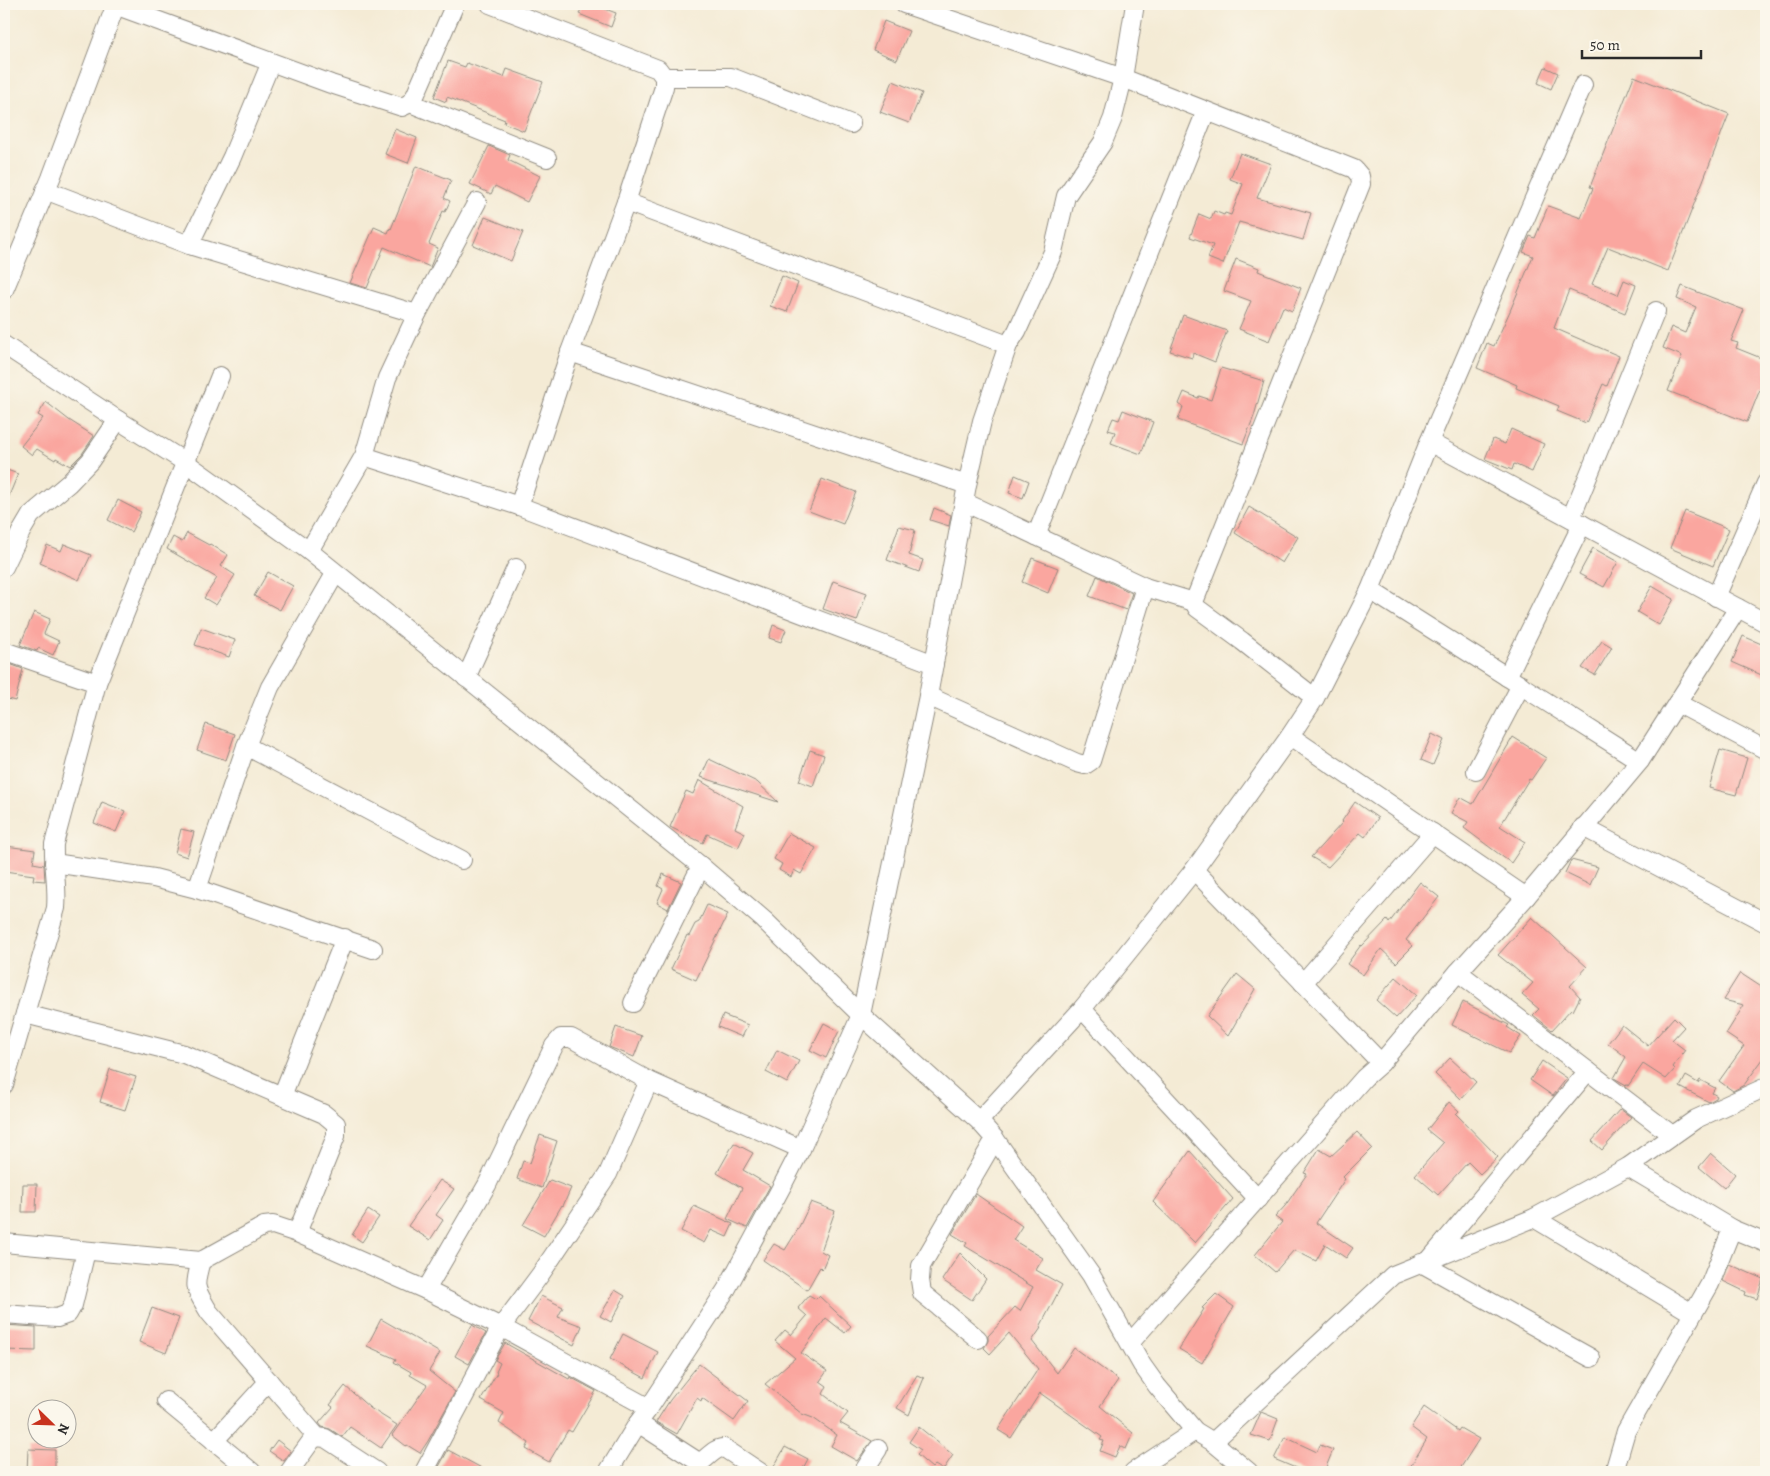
<svg xmlns="http://www.w3.org/2000/svg" width="1770" height="1476" font-family="Alegreya,serif">
	<style>
		.building { fill: #faa69f }
		.lines { fill: none; stroke-linecap: round; stroke-linejoin: round }
		.minor-casing { stroke: #908b80; stroke-width: 20 }
		.minor { stroke: #fff; stroke-width: 18 }
	</style>
	<rect width="100%" height="100%" fill="#fbf7ec"/>
	<filter id="ink" filterUnits="userSpaceOnUse"><feTurbulence type="fractalNoise" baseFrequency=".02" numOctaves="2"/><feDisplacementMap in="SourceGraphic" scale="10" xChannelSelector="R" yChannelSelector="G"/><feConvolveMatrix kernelMatrix="1 2 1 2 8 2 1 2 1" color-interpolation-filters="sRGB"/></filter>
	<filter id="wash" filterUnits="userSpaceOnUse"><feTurbulence type="fractalNoise" baseFrequency=".0096" numOctaves="4" result="noise"/><feDisplacementMap in="SourceGraphic" scale="20" xChannelSelector="R" yChannelSelector="G"/><feGaussianBlur stdDeviation="1.12" result="paint"/><feColorMatrix in="noise" values="0 0 0 0 0 0 0 0 0 0 0 0 0 0 0 0 0 1.4 0 .05"/><feComposite in="paint" operator="in"/></filter>
	<g filter="url(#wash)">
		<rect width="100%" height="100%" fill="#f4ebd5"/>
		<g id="blocks">
			<g class="building">
				<path d="M583,4H592L616,13L611,27L579,14Z"/>
				<path d="M884,21L909,31L897,60L873,50Z"/>
				<path d="M448,61L465,67L467,63L504,77L507,69L543,82L524,131L504,123L505,120L447,97L446,102L434,97Z"/>
				<path d="M1545,67L1558,73L1551,89L1538,83Z"/>
				<path d="M1634,76L1729,114L1668,271L1608,247L1592,284L1618,295L1624,280L1636,285L1625,313L1569,290L1554,328L1619,356L1607,386L1603,384L1586,423L1557,411L1559,406L1516,388L1517,385L1477,368L1487,343L1494,346L1510,311L1533,256L1523,252L1530,236L1535,238L1548,206L1581,218L1593,188L1590,187Z"/>
				<path d="M893,81L922,93L909,123L880,112Z"/>
				<path d="M395,129L417,138L408,163L385,154Z"/>
				<path d="M489,146L510,155L508,160L540,176L527,202L495,186L491,194L470,184Z"/>
				<path d="M1240,153L1271,164L1257,198L1311,213L1303,240L1239,222L1223,264L1208,258L1213,245L1190,237L1199,214L1211,219L1214,211L1224,215L1225,213L1231,215L1243,184L1230,179Z"/>
				<path d="M416,166L451,180L444,198L450,201L445,212L443,211L429,244L438,248L430,267L384,247L367,288L350,283L374,227L388,233L390,228L391,229Z"/>
				<path d="M485,217L523,232L511,261L473,245Z"/>
				<path d="M1236,259L1259,268L1258,271L1301,288L1292,311L1283,307L1269,341L1239,329L1251,301L1224,291Z"/>
				<path d="M782,276L798,283L787,312L770,306Z"/>
				<path d="M1682,286L1744,310L1731,341L1738,343L1736,348L1766,360V389L1761,387L1747,422L1668,391L1682,356L1663,348L1671,327L1685,333L1696,307L1677,299Z"/>
				<path d="M1183,315L1227,331L1215,362L1193,353L1192,358L1170,351Z"/>
				<path d="M1221,368L1264,381L1254,416L1243,444L1178,420L1183,407L1179,404L1184,392L1198,398L1199,396L1211,400Z"/>
				<path d="M46,402L69,420L94,436L82,454L70,466L56,458L55,460L37,449L32,455L21,446L43,418L38,415Z"/>
				<path d="M1123,410L1153,422L1141,454L1111,443L1115,432L1108,430L1113,418L1119,420Z"/>
				<path d="M1511,429L1544,444L1532,472L1514,464L1512,470L1485,459L1493,439L1505,444Z"/>
				<path d="M7,470L18,474L4,508V478Z"/>
				<path d="M1015,475L1029,481L1023,498L1009,493Z"/>
				<path d="M822,479L856,492L843,524L809,511Z"/>
				<path d="M118,500L141,512L131,532L108,520Z"/>
				<path d="M1249,507L1298,537L1282,563L1235,533Z"/>
				<path d="M934,508L951,515L949,526L930,520Z"/>
				<path d="M1685,511L1729,529L1713,566L1670,548Z"/>
				<path d="M899,526L915,530L909,555L923,560L919,572L887,560Z"/>
				<path d="M187,533L209,545L210,544L228,555L221,566L235,575L216,605L204,598L217,578L167,549L173,537L182,542Z"/>
				<path d="M64,544L91,555L79,580L40,563L47,545L61,551Z"/>
				<path d="M1593,548L1618,562L1604,587L1579,574Z"/>
				<path d="M1032,558L1058,568L1048,593L1022,582Z"/>
				<path d="M268,572L293,586L280,610L254,596Z"/>
				<path d="M1097,576L1132,593L1126,610L1089,596Z"/>
				<path d="M833,581L867,593L857,621L823,609Z"/>
				<path d="M1652,586L1674,599L1659,625L1637,612Z"/>
				<path d="M34,612L50,619L44,634L59,641L53,655L38,648L37,651L20,645Z"/>
				<path d="M773,625L786,630L781,642L769,638Z"/>
				<path d="M201,628L235,640L229,657L195,645Z"/>
				<path d="M1743,636L1766,646V677L1732,662Z"/>
				<path d="M1602,641L1612,647L1595,675L1582,668Z"/>
				<path d="M7,663L23,669L15,701L4,698V678Z"/>
				<path d="M206,724L235,734L226,760L197,750Z"/>
				<path d="M1432,734L1444,740L1433,765L1421,760Z"/>
				<path d="M1513,737L1546,758L1531,780L1529,779L1500,826L1525,842L1511,863L1464,828L1468,822L1451,813L1460,797L1473,804Z"/>
				<path d="M810,750L824,755L813,786L799,781Z"/>
				<path d="M1720,750L1747,758L1736,795L1709,788Z"/>
				<path d="M709,759L757,782L778,802L701,777Z"/>
				<path d="M699,780L743,806L735,828L745,833L738,848L707,834L703,843L670,827L686,791L693,794Z"/>
				<path d="M102,802L125,811L116,832L94,823Z"/>
				<path d="M1355,802L1378,818L1365,837L1360,833L1328,867L1311,857L1343,822L1342,821Z"/>
				<path d="M181,829L194,832L187,857L175,853Z"/>
				<path d="M789,833L816,848L801,874L794,870L791,877L779,870L782,864L774,859Z"/>
				<path d="M6,846L35,850L33,863L44,865L45,881L33,880L34,875L4,871Z"/>
				<path d="M1571,860L1598,867L1590,885L1565,873Z"/>
				<path d="M663,874L681,882L668,909L657,903L663,889L658,886Z"/>
				<path d="M1420,882L1439,897L1406,940L1413,946L1396,963L1381,949L1363,975L1347,964L1361,945L1362,946L1387,920L1389,923Z"/>
				<path d="M707,905L728,914L696,980L671,969L687,935L689,936L695,924L699,922Z"/>
				<path d="M1532,917L1587,967L1570,986L1580,997L1573,1011L1571,1009L1552,1030L1533,1015L1539,1009L1522,995L1533,983L1498,955Z"/>
				<path d="M1740,973L1766,990V1055L1744,1085L1733,1091L1719,1081L1744,1046L1726,1034L1744,1005L1723,1000Z"/>
				<path d="M1237,974L1255,989L1228,1036L1207,1016Z"/>
				<path d="M1396,977L1417,995L1396,1018L1376,1000Z"/>
				<path d="M1463,1002L1509,1025L1507,1027L1521,1036L1509,1053L1452,1025Z"/>
				<path d="M723,1015L748,1025L742,1037L718,1027Z"/>
				<path d="M1674,1017L1684,1027L1672,1040L1685,1050L1673,1067L1675,1069L1666,1079L1643,1064L1628,1086L1614,1078L1626,1057L1608,1043L1622,1025L1648,1046Z"/>
				<path d="M824,1023L839,1031L826,1058L810,1050Z"/>
				<path d="M616,1027L642,1036L634,1057L609,1047Z"/>
				<path d="M777,1050L799,1061L787,1083L766,1072Z"/>
				<path d="M1450,1058L1476,1082L1461,1099L1435,1074Z"/>
				<path d="M1542,1061L1567,1078L1553,1096L1530,1080Z"/>
				<path d="M110,1069L136,1077L125,1110L100,1102Z"/>
				<path d="M1686,1076L1698,1083L1700,1080L1715,1088L1712,1093L1717,1096L1716,1098L1709,1102L1680,1087Z"/>
				<path d="M1449,1102L1459,1111L1456,1114L1498,1157L1480,1174L1468,1162L1438,1195L1415,1175L1443,1143L1427,1130Z"/>
				<path d="M1620,1109L1631,1117L1602,1150L1592,1141Z"/>
				<path d="M1357,1132L1372,1148L1343,1177L1345,1179L1316,1223L1353,1248L1346,1258L1325,1244L1316,1261L1294,1250L1275,1272L1255,1255L1282,1222L1275,1217L1285,1206L1307,1174L1304,1173L1319,1149L1331,1156Z"/>
				<path d="M540,1135L557,1141L542,1188L517,1179L523,1161L530,1163Z"/>
				<path d="M734,1143L753,1153L743,1170L770,1186L747,1228L727,1219L742,1188L717,1173Z"/>
				<path d="M1190,1151L1233,1199L1195,1243L1153,1202Z"/>
				<path d="M1711,1153L1735,1174L1724,1188L1699,1167Z"/>
				<path d="M440,1180L454,1189L436,1215L443,1220L430,1240L408,1226Z"/>
				<path d="M550,1180L571,1188L563,1206L562,1205L544,1236L523,1225Z"/>
				<path d="M23,1184H37L36,1212H22Z"/>
				<path d="M976,1194L1022,1226L1013,1240L1043,1258L1036,1270L1062,1285L1040,1327L1041,1328L1032,1341L1057,1373L1074,1348L1118,1380L1100,1406L1133,1433L1126,1449L1120,1446L1115,1457L1100,1451L1104,1441L1100,1440L1102,1437L1040,1393L1011,1438L998,1430L1038,1369L1009,1333L990,1354L984,1348L988,1341V1336L1015,1307L1020,1311L1033,1287L965,1246L967,1243L952,1234Z"/>
				<path d="M811,1202L835,1211L821,1251L828,1255L822,1269L820,1267L807,1290L763,1260L774,1244L785,1250L798,1229Z"/>
				<path d="M694,1206L733,1224L727,1237L711,1230L704,1243L681,1231Z"/>
				<path d="M368,1210L379,1217L362,1242L352,1235Z"/>
				<path d="M960,1253L986,1279L972,1300L942,1280Z"/>
				<path d="M1729,1264L1763,1279L1757,1299L1745,1295L1746,1292L1723,1281Z"/>
				<path d="M615,1290L625,1296L611,1322L600,1316Z"/>
				<path d="M1216,1294L1234,1307L1202,1363L1179,1349L1204,1309L1202,1308Z"/>
				<path d="M809,1295L816,1299L819,1296L851,1326L845,1333L826,1318L801,1353L827,1371L820,1381L827,1386L823,1394L848,1413L840,1423L872,1441L857,1461L831,1446L837,1435L813,1418L802,1414L765,1384L795,1358L775,1341L785,1330L791,1335L807,1316L798,1308Z"/>
				<path d="M541,1296L563,1307L558,1317L582,1326L574,1345L528,1321Z"/>
				<path d="M152,1308L179,1318L166,1353L139,1342Z"/>
				<path d="M381,1319L440,1353L429,1371L455,1392L428,1441L420,1453L407,1445L406,1446L392,1435L427,1385L410,1375L411,1372L394,1362L396,1359L367,1346Z"/>
				<path d="M4,1325L36,1327V1351L4,1350Z"/>
				<path d="M472,1325L486,1333L469,1364L455,1356Z"/>
				<path d="M623,1334L658,1352L645,1378L610,1359Z"/>
				<path d="M505,1343L569,1379L570,1377L596,1391L572,1432L568,1430L549,1462L526,1449L529,1443L499,1423L504,1413L481,1400L497,1373L496,1372L500,1363L495,1360Z"/>
				<path d="M699,1364L748,1401L734,1421L702,1398L701,1401L697,1398L677,1434L656,1422L670,1400Z"/>
				<path d="M917,1375L924,1378L909,1415L897,1408Z"/>
				<path d="M345,1386L370,1408L397,1425L381,1448L350,1427L342,1437L330,1429L322,1427L319,1423L333,1407L330,1405Z"/>
				<path d="M1424,1407L1458,1431L1460,1428L1479,1439L1458,1472H1407L1427,1439L1411,1427Z"/>
				<path d="M1261,1412L1278,1419L1270,1441L1251,1435Z"/>
				<path d="M919,1427L953,1455L943,1470L935,1465L932,1468L917,1455L921,1450L909,1442Z"/>
				<path d="M1285,1437L1317,1452L1320,1445L1333,1450L1324,1472H1305L1274,1459Z"/>
				<path d="M277,1440L291,1451L284,1461L269,1451Z"/>
				<path d="M785,1447L808,1459L801,1472H771Z"/>
				<path d="M28,1449L55,1450V1472H27Z"/>
				<path d="M448,1450L489,1472H436Z"/>
			</g>
		</g>
	</g>
	<g filter="url(#ink)">
		<use href="#blocks" fill-opacity="0" stroke="#908b80" stroke-width="1"/>
		<g class="lines">
			<g class="minor-casing">
				<g id="minor">
					<path d="M490,4L658,69L664,77V87L626,202L570,352L519,506"/>
					<path d="M904,4L1123,78L1354,169L1360,176L1361,184L1194,602L1197,608L1242,641L1315,698"/>
					<path d="M115,5L331,84L402,107L410,103L415,96L455,4"/>
					<path d="M664,77H731L851,124"/>
					<path d="M410,103L547,158"/>
					<path d="M45,190L189,245L417,314"/>
					<path d="M626,202L1008,345"/>
					<path d="M189,245L232,157L271,62"/>
					<path d="M4,290L51,178L116,4"/>
					<path d="M4,345L118,420L185,462L309,551L701,866L764,920L861,1015L979,1121L995,1139L1091,1275L1142,1365L1157,1386L1195,1431L1213,1442L1249,1472"/>
					<path d="M570,352L967,485"/>
					<path d="M1429,442L1766,623"/>
					<path d="M364,456L519,506L934,664"/>
					<path d="M964,502L1145,587"/>
					<path d="M1571,518L1656,311"/>
					<path d="M1036,536L1206,111"/>
					<path d="M309,551L364,456L387,378L417,314L477,202"/>
					<path d="M4,567L21,532L31,515L69,483L90,461L118,420"/>
					<path d="M1370,590L1640,761"/>
					<path d="M1716,597L1766,483"/>
					<path d="M4,651L97,683"/>
					<path d="M1507,677L1582,524"/>
					<path d="M466,678L516,568"/>
					<path d="M928,696L1077,763L1085,765L1091,761L1145,587L1194,602"/>
					<path d="M1677,703L1766,750"/>
					<path d="M1290,736L1526,897"/>
					<path d="M246,746L462,860"/>
					<path d="M1476,771L1521,685"/>
					<path d="M1583,827L1766,923"/>
					<path d="M54,863L154,878L197,889L373,949"/>
					<path d="M1194,870L1381,1063"/>
					<path d="M197,889L246,746L270,687L335,574"/>
					<path d="M1458,972L1672,1135"/>
					<path d="M1303,983L1433,833"/>
					<path d="M633,1003L701,866"/>
					<path d="M1082,1009L1258,1199"/>
					<path d="M25,1014L184,1054L324,1114L336,1124V1136L297,1233"/>
					<path d="M4,1085L56,908C58,886 53,866 54,844L97,683L220,376"/>
					<path d="M282,1096L345,938"/>
					<path d="M979,1121L1082,1009L1194,870L1290,736L1315,698L1370,590L1429,442L1583,85"/>
					<path d="M1628,1167L1732,1229L1766,1243"/>
					<path d="M1534,1218L1692,1313"/>
					<path d="M4,1243L201,1261L264,1226L273,1225L297,1233L426,1290L501,1327L649,1408"/>
					<path d="M1431,1258L1588,1071"/>
					<path d="M201,1261C193,1288 195,1288 209,1312L317,1437L325,1438L377,1472"/>
					<path d="M1421,1263L1591,1358"/>
					<path d="M426,1290L487,1185L554,1046L561,1038H571L649,1081L801,1149"/>
					<path d="M4,1314L57,1318L68,1314L73,1305L86,1251"/>
					<path d="M978,1339L922,1293L920,1280L921,1266L995,1139"/>
					<path d="M1130,1343L1364,1078L1381,1063L1458,972L1526,897L1640,761L1738,608"/>
					<path d="M166,1401L252,1472"/>
					<path d="M638,1423L697,1461L701,1462C708,1457 716,1447 724,1448L760,1472"/>
					<path d="M214,1441L269,1381"/>
					<path d="M1213,1442L1393,1275L1534,1218L1628,1167L1696,1119L1766,1087"/>
					<path d="M289,1472L312,1440L317,1437"/>
					<path d="M424,1472L501,1327L540,1275L608,1174L649,1081"/>
					<path d="M608,1472L638,1423L649,1408L726,1290L782,1186L801,1149L861,1015L928,696L967,485L982,421L1008,345L1017,331L1053,252L1066,196L1103,142L1113,118L1123,78L1135,4"/>
					<path d="M863,1472L878,1449"/>
					<path d="M1133,1472L1195,1431"/>
					<path d="M1614,1472L1626,1431L1710,1284L1732,1229"/>
				</g>
			</g>
			<use href="#minor" class="minor"/>
		</g>
	</g>
	<rect width="1770" height="1476" fill="none" stroke="#fbf7ec" stroke-width="20"/>
	<g transform="translate(52 1424) rotate(113)"><circle r="24" fill="#fbf7ec" stroke="#a8a59f"/>
	<path d="M0-4L9 19L0 12L-9 19Z" fill="#c8321e"/>
	<text y="-8" font-size="14" font-weight="bold" text-anchor="middle" fill="#2b2b2b">N</text>
	</g>
	<path d="M1582 50v8h119v-8" fill="none" stroke="#2b2b2b" stroke-width="2.5"/>
	<text x="1590" y="50" font-size="15" fill="#2b2b2b" stroke="#fbf7ec" stroke-width="4" paint-order="stroke">50 m</text>
</svg>
